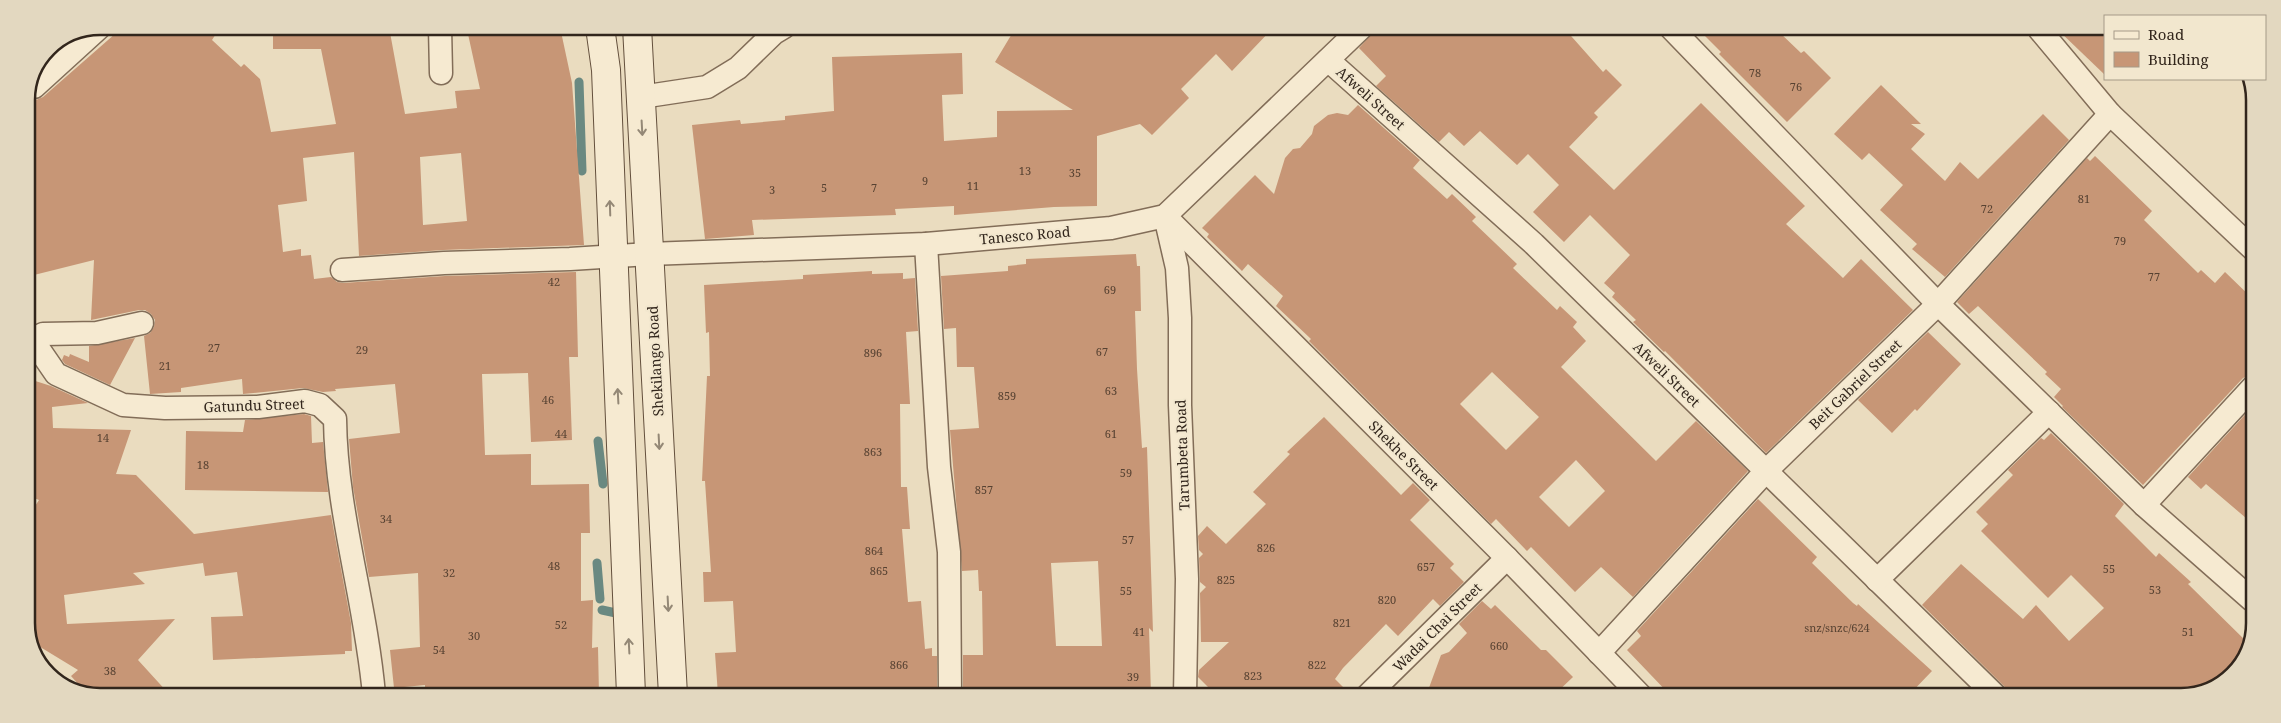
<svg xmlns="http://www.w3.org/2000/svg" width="2281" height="723" font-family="'Noto Serif',serif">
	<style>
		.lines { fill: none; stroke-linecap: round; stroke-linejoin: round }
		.stream { stroke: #6a8981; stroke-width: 9 }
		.building { fill: #c79676; fill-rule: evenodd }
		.street-casing { stroke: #826d58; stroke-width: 25 }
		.secondary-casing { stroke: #634f3c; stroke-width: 30 }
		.street { stroke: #f6ead1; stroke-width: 22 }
		.secondary { stroke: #f6ead1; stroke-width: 28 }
		.oneway { stroke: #948876 }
		.labels { text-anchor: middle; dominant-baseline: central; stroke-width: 4; stroke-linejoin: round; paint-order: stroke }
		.number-label { font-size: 11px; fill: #574232 }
		.street-label { font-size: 14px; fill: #32261c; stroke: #f2e7ce }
		.rim { fill: none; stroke: #32261c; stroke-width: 2.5 }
	</style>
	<rect width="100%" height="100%" fill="#eadcbf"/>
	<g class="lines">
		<g class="stream">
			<path d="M579,82L582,171"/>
			<path d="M598,441L603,484"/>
			<path d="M597,563L600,599"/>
			<path d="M602,610L616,613"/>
		</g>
	</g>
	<g class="building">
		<path d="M124,26H221L212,40L241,67L244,64L260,79L271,132L336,124L321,49H273V26L389,27L405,114L457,108L455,91L480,89L468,34L501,27H560L572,83L584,245L443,250L359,256L354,152L303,158L307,201L278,205L283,252L301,249V256L311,255L314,279L331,277L337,282L343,283L445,276L576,272L578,357H569L572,440L531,442L528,373L482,374L485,455L531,454V485L589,484L590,533H581V601L593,600L592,648L598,647L599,695H425V685L394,688L390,650L420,647L418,573L369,577L353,487L349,439L400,433L395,384L335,389L336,391L323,392L303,388L243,394L242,379L181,388V392L150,394L144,336L150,333L154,327L155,320L151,314L145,310H139L91,320L94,260L26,277V100L27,98L36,100L43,97ZM461,153L467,221L423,225L420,157Z"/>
		<path d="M1016,27L1273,28L1232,71L1216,54L1181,89L1189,98L1152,135L1140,124L1097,136V206L1054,207L954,215V206L895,209L896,215L752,220L754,235L705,239L692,125L740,120L741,124L785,120V116L834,111L832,57L962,53L963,94L942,95L944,141L997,137V111L1073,110L995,62Z"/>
		<path d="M1377,28H1564L1603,72L1606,69L1622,85L1594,113L1598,117L1569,147L1614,190L1701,103L1805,206L1786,224L1843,278L1861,259L1913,310L1766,453L1665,351L1664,352L1633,322L1636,320L1612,297L1615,293L1604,283L1630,255L1590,215L1564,242L1533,212L1559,185L1528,154L1517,165L1480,131L1464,146L1449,132L1439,142L1376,86L1386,76L1359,48Z"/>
		<path d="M1697,28H1775L1801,53L1804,51L1831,78L1787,122L1719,54L1721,52Z"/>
		<path d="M2057,29H2105V75Z"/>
		<path d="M1881,85L1921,124H1911L1925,134L1911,149L1945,181L1960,162L1978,179L2043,114L2069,140L1945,277L1912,249L1917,244L1880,210L1903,185L1869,153L1862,160L1834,134Z"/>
		<path d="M1358,105L1420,160L1413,168L1447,199L1452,194L1476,217L1472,221L1517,264L1513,268L1557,310L1560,306L1577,322L1573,327L1586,341L1561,367L1656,461L1696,421L1748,471L1633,597L1601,567L1575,592L1531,547L1527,551L1496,519L1491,524L1309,341L1311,339L1276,306L1283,296L1248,264L1242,271L1207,237L1209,234L1202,228L1255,175L1274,194L1285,158L1293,149L1300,148L1312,134L1314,126L1328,115L1337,113L1348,115ZM1492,372L1539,417L1506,450L1460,404ZM1576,460L1605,491L1569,527L1539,497Z"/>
		<path d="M2095,156L2152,211L2144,220L2198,273L2201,270L2215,283L2225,272L2254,300L2253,374L2243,378L2143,485L2062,407L2063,406L2054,397L2061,389L2045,374L2047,372L1978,306L1969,314L1957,302L2087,158L2090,161Z"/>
		<path d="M1136,254L1137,266H1140L1141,311H1135L1137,369L1142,448L1147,447L1153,632L1149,628L1151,695H963V655H983L982,591H979L978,570L962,571L950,430L979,428L974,367H957L956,328L944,329L941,276L1008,271V266L1026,264V259ZM1098,561L1102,646H1056L1051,563Z"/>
		<path d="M872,271V274L903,273V279L915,278L918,331L906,332L910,404H900L901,487H907L910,529H902L908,602L921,601L925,649L932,648V656H937V695H785V691L718,695L715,653L736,652L733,601L704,602L703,572H711L705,481H702L707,376H710L709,332L706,333L704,285L803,279V275Z"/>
		<path d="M1928,332L1961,364L1917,411L1915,409L1892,433L1858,400Z"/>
		<path d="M135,338L110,385L65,364L62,360L64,355L69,357L70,354L89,362V346Z"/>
		<path d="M26,378L51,386L88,403L52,407L53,428L131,430L116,474L136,475L194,534L331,515L351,623L352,651H345V654L213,660L211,617L243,616L237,572L205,576L203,563L133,573L145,584L64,595L67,624L175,619L138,660L169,694H87L71,676L78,670L32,642L26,628V520L39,500L26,495Z"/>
		<path d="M2253,406V524L2206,484L2201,489L2188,477Z"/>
		<path d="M304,414L311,416L312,443L323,442L328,492L185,490L186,431L243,432L245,420Z"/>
		<path d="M1324,417L1401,495L1413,483L1430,500L1410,520L1454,564L1450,568L1464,582L1440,606L1433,599L1398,636L1386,624L1343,668L1335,679L1352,696H1217L1198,677L1199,670L1229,642H1201L1200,593L1206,587L1200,582L1199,558L1203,554L1199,550L1198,536L1207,526L1226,544L1266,504L1253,492L1290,454L1287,452Z"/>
		<path d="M2051,433L2124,504L2115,516L2156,557L2159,553L2191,582L2188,584L2250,645L2226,682L2181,697H2010L2006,688L1922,605L1961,564L2023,619L2036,605L2069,641L2104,608L2071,575L2048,598L1981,531L1988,524L1976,512L2013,475L2008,470L2041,438L2044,440Z"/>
		<path d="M1758,499L1817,557L1812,563L1853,603L1857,606L1858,604L1932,671L1908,696H1671L1627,650L1641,636L1637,631Z"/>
		<path d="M1482,601L1491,609L1495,605L1541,650H1546L1573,677L1553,696H1426L1441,655L1449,652L1467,633L1459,624Z"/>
	</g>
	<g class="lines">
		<g class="street-casing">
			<g id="street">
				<path d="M440,27L441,73"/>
				<path d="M1671,28L1938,304L2144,505L2252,600"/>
				<path d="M2039,29L2110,114L2254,250"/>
				<path d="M1328,60L1534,244L1997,697"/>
				<path d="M34,87L101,26"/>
				<path d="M641,97L707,87L738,68L774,33L784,27"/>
				<path d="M1165,216L1507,558L1641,696"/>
				<path d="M1165,216L1177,268L1180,318V405L1187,579L1185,696"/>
				<path d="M926,244L939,467L949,552L950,695"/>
				<path d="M342,270L444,263L570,259L649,254L926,244L1111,228L1165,216L1361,28"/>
				<path d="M32,339L56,374L123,405L165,408L258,407L305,401L320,405L335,419C336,512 366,602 374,695"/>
				<path d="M26,343L43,334L97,333L142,323"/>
				<path d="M2144,505L2253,387"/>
				<path d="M1877,580L2049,412"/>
				<path d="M1599,653L1766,471L1938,304L2110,114"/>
				<path d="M1367,696L1507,558"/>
			</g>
		</g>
		<g class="secondary-casing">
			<g id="secondary">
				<path d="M600,27L606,70L631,695"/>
				<path d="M637,27L673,695"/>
			</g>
		</g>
		<use href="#street" class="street"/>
		<use href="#secondary" class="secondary"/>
	</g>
	<defs><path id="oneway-shaft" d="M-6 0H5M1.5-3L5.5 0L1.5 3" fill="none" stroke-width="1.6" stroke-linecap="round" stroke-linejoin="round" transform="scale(1.25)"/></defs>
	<g class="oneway">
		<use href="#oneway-shaft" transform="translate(642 128) rotate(87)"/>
		<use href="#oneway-shaft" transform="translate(610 208) rotate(-92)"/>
		<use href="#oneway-shaft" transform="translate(618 396) rotate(-93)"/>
		<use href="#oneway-shaft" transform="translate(659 442) rotate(87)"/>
		<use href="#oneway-shaft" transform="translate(668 604) rotate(87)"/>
		<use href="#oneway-shaft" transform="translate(629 646) rotate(-93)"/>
	</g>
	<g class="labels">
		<g class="number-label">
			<text x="1755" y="72">78</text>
			<text x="1796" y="86">76</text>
			<text x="1025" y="170">13</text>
			<text x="1075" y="172">35</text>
			<text x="925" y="180">9</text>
			<text x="973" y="185">11</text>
			<text x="824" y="187">5</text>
			<text x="874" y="187">7</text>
			<text x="772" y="189">3</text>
			<text x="2084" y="198">81</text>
			<text x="1987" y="208">72</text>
			<text x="2120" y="240">79</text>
			<text x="2154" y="276">77</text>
			<text x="554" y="281">42</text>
			<text x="1110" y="289">69</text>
			<text x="214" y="347">27</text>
			<text x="362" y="349">29</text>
			<text x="1102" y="351">67</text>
			<text x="873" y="352">896</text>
			<text x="165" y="365">21</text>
			<text x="1111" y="390">63</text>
			<text x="1007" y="395">859</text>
			<text x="548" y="399">46</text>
			<text x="561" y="433">44</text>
			<text x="1111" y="433">61</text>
			<text x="103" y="437">14</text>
			<text x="873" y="451">863</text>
			<text x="203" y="464">18</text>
			<text x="1126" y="472">59</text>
			<text x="984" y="489">857</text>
			<text x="386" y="518">34</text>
			<text x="1128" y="539">57</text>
			<text x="1266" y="547">826</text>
			<text x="874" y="550">864</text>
			<text x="554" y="565">48</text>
			<text x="1426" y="566">657</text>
			<text x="2109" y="568">55</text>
			<text x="879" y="570">865</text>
			<text x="449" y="572">32</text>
			<text x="1226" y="579">825</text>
			<text x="2155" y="589">53</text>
			<text x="1126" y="590">55</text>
			<text x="1387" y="599">820</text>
			<text x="1342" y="622">821</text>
			<text x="561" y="624">52</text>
			<text x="1837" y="627">snz/snzc/624</text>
			<text x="1139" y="631">41</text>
			<text x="2188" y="631">51</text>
			<text x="474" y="635">30</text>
			<text x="1499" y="645">660</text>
			<text x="439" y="649">54</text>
			<text x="899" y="664">866</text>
			<text x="1317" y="664">822</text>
			<text x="110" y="670">38</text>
			<text x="1253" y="675">823</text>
			<text x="1133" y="676">39</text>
		</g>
		<g class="street-label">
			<text transform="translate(1371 98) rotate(42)">Afweli Street</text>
			<text transform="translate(1025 235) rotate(-5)">Tanesco Road</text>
			<text transform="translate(655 361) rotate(-93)">Shekilango Road</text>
			<text transform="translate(1667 374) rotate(44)">Afweli Street</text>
			<text transform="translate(1855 384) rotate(-44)">Beit Gabriel Street</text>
			<text transform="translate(254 405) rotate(-2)">Gatundu Street</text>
			<text transform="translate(1182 455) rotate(-92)">Tarumbeta Road</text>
			<text transform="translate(1404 455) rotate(45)">Shekhe Street</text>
			<text transform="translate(1437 627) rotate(-45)">Wadai Chai Street</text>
		</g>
	</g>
	<path d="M0 0H2281V723H0ZM100 35H2181A65 65 0 0 1 2246 100V623A65 65 0 0 1 2181 688H100A65 65 0 0 1 35 623V100A65 65 0 0 1 100 35Z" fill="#e3d8c0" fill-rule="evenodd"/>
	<path class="rim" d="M100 35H2181A65 65 0 0 1 2246 100V623A65 65 0 0 1 2181 688H100A65 65 0 0 1 35 623V100A65 65 0 0 1 100 35Z"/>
	<rect x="2104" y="15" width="162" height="65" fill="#f2e7ce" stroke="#a59a87"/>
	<rect x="2114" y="31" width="25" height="8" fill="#f6ead1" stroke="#a59a87"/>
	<text x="2148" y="40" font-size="15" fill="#32261c">Road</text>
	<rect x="2114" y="52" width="25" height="15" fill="#c79676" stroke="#a59a87"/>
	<text x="2148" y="65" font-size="15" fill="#32261c">Building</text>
</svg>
